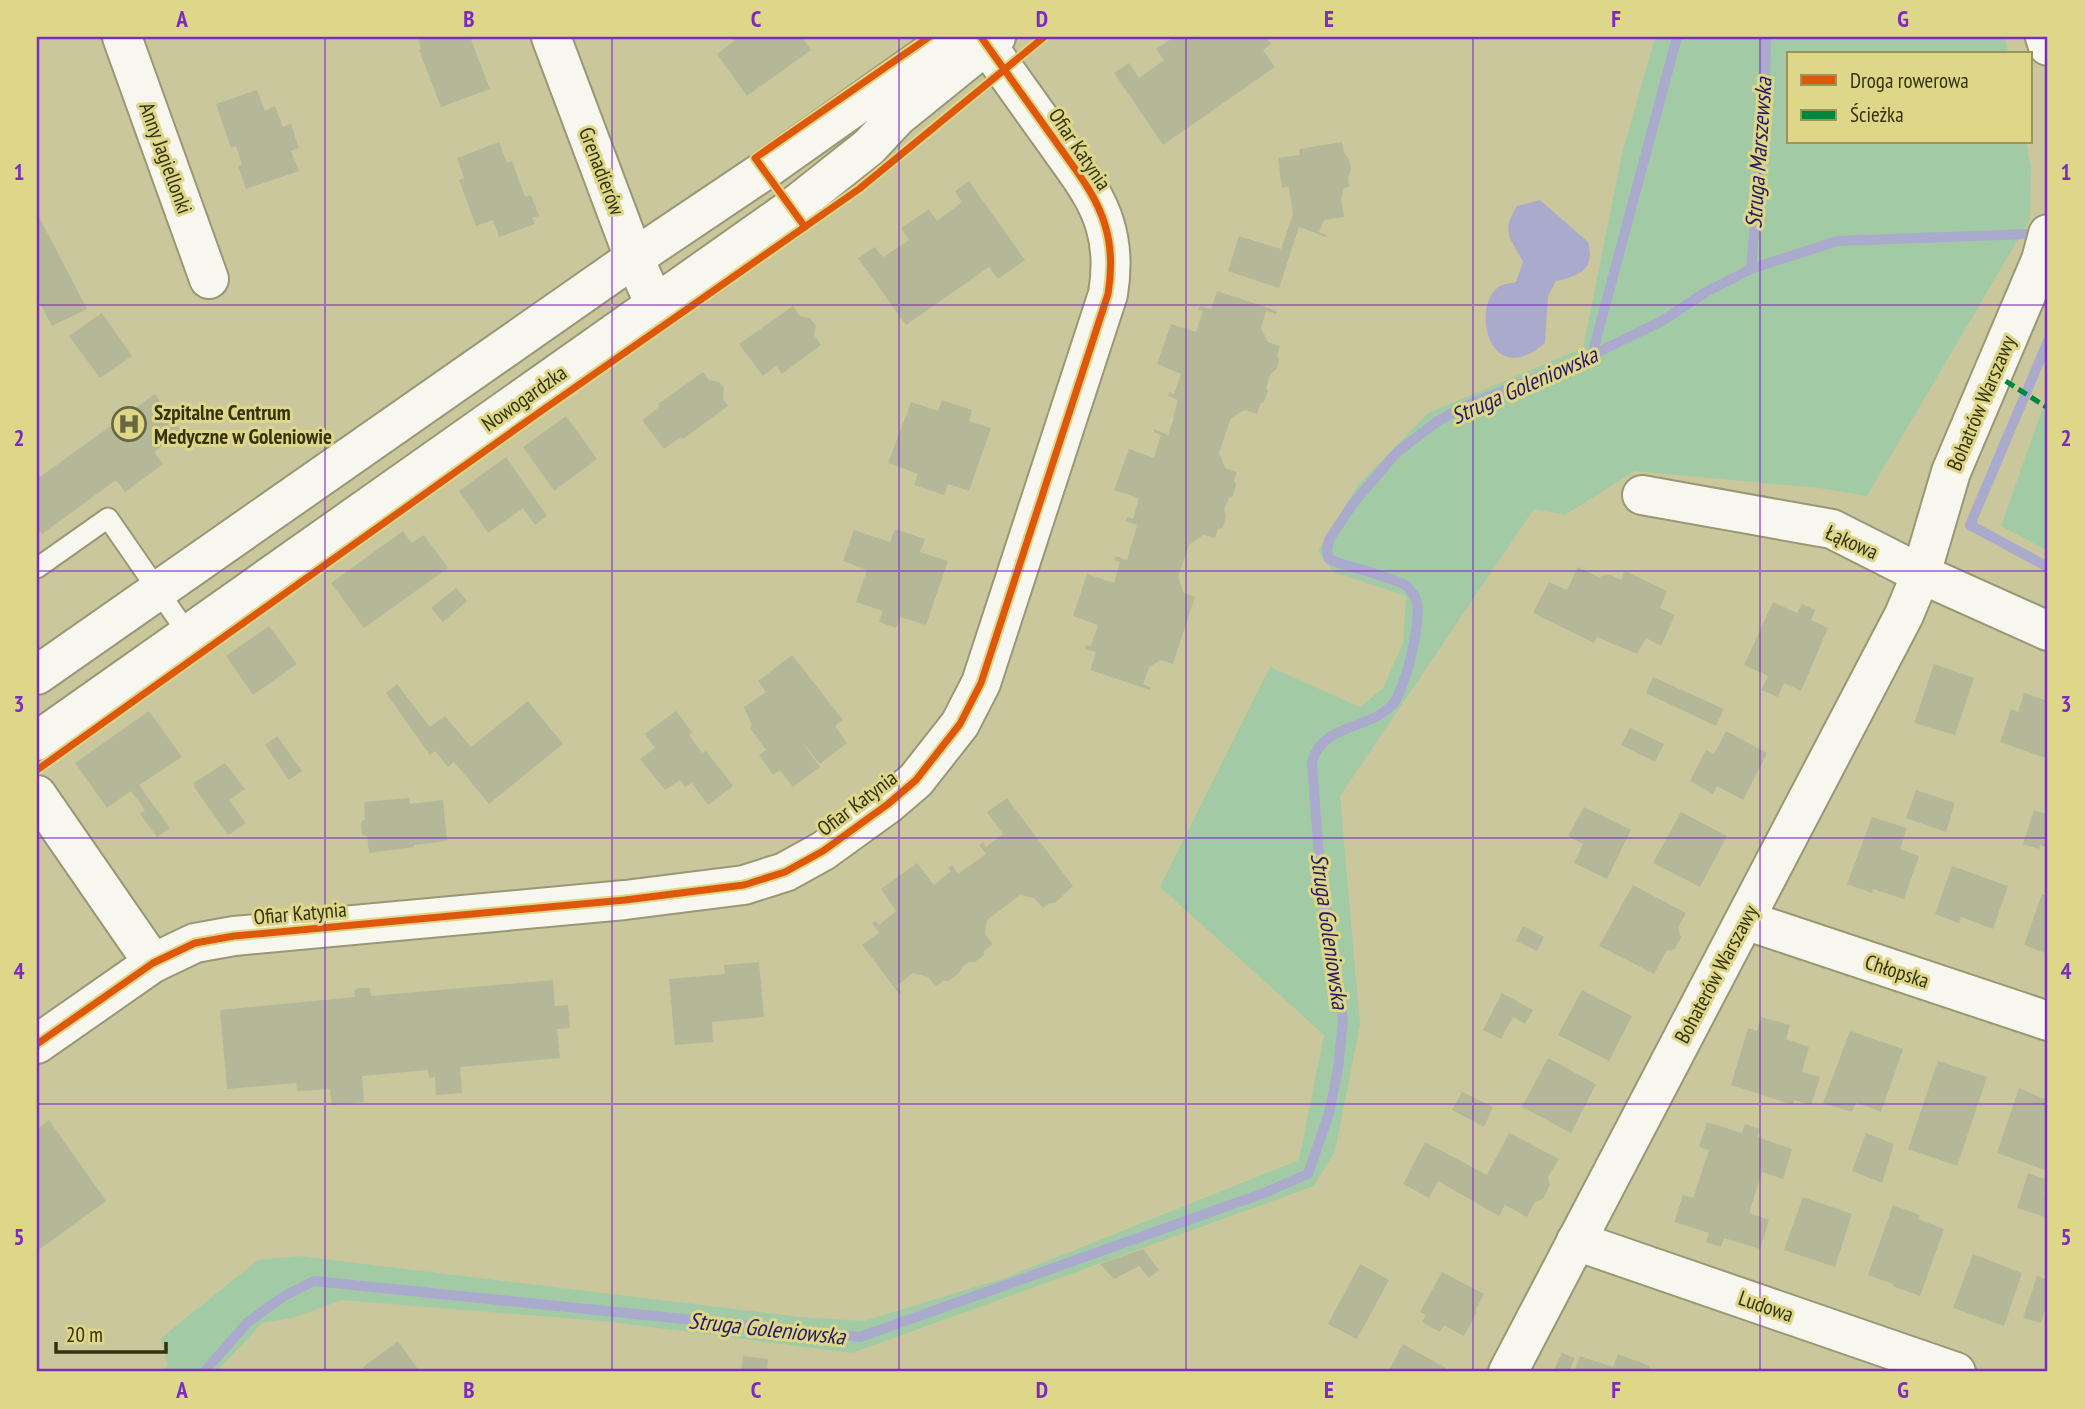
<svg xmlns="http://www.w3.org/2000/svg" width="2085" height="1409" font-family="'PT Sans Narrow',sans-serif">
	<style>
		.green { fill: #a2cba5 }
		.water { fill: #aac }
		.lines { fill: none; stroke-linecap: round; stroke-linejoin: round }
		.stream { stroke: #aac; stroke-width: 10 }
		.building { fill: #b5b898 }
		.lane-casing { stroke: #9a9775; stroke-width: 23 }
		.street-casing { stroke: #9a9775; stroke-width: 42 }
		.secondary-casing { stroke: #9a9775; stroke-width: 42 }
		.lane { stroke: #f7f7f0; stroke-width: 19 }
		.street { stroke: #f7f7f0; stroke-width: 38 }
		.secondary { stroke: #f7f7f0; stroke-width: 38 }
		.quiet { stroke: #00873e; stroke-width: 5; stroke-dasharray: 10 5; stroke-linecap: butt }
		.cycleway-casing { stroke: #ded789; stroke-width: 11 }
		.cycleway { stroke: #df570c; stroke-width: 7 }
		.grid { fill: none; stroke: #7b2cbf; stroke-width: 2; stroke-opacity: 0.55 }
		.labels { text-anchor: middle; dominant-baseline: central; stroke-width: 6; stroke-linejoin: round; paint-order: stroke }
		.street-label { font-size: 21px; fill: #353211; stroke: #ded789 }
		.poi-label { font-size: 21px; font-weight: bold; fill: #353211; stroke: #ded789; text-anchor: start }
		.water-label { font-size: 23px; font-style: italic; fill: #271965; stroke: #ded789 }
		.neatline { fill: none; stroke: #7b2cbf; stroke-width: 2.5 }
		.grid-label { font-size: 23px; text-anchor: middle; font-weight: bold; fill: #7b2cbf }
	</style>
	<rect width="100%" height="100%" fill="#cac79d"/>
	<g class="green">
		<path d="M1655,37H2005L2008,54H1789V142H2026L2031,167L2030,219L1867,496L1819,488L1635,471L1565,515L1534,509L1340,796L1360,1025L1335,1151L1314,1186L852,1353L611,1322L342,1300L293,1318L262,1323L216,1372H160L168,1366L161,1338L258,1260L299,1256L800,1317L864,1321L1005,1278L1299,1160L1324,1035L1160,887L1270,667L1360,707L1383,688L1403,643L1406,596L1333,572L1318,551L1358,485L1428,413L1583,348L1622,154Z"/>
		<path d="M2048,393V551L2001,526Z"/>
	</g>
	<path class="water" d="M1540,200L1588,242C1596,270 1578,276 1556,281L1548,296L1545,343C1488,392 1470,304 1500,286C1504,284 1511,283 1516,282L1523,262C1511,238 1500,233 1517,206Z"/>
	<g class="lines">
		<g class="stream">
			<path d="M1751,269L1764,114L1766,37"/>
			<path d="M2048,341L1970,525L2048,567"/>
			<path d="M1592,355L1677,37"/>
			<path d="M204,1372L248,1322L284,1296L314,1281L860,1337L1264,1193L1308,1174L1329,1113L1338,1069L1343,1020L1319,857L1312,762C1322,724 1367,730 1391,706C1405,693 1423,617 1416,599C1415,596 1409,589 1407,586C1399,580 1349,566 1336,562L1328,558L1327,550L1329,540L1352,505L1397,452L1438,421L1461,408L1592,355L1662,321L1706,292L1751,269L1837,241L2028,234"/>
		</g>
	</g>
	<g class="building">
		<path d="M417,37H470L490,89L441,107L419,50L421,49Z"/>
		<path d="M731,37H802L811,50L747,96L717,54L734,41Z"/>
		<path d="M1174,37H1191L1193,40L1198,37H1253L1254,38L1266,37L1271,44L1263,50L1275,67L1163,145L1114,73L1129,63L1139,78L1164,60L1156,49Z"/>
		<path d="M257,90L265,111L275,106L283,127L291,124L299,148L291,151L299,171L246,189L238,166L242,165L236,146L231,148L216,104Z"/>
		<path d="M499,142L507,163L512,161L525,197L531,195L539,216L532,218L535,224L499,237L493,220L476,226L459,180L464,178L457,158Z"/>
		<path d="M1342,142L1344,152L1349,159L1351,169L1348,177L1349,187L1344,188L1341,198L1344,217L1324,220L1319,232L1326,235V237L1299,227L1279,288L1228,271L1239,236L1281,249L1293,214L1289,187L1282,188L1278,158L1300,155L1299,149Z"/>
		<path d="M969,181L1025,260L998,279L989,267L906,325L858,258L875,247L883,257L909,240L901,228L929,209L937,221L962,202L955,191Z"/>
		<path d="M37,213L87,309L52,326L37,298Z"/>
		<path d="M1217,291L1277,311L1276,314L1266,311L1261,328L1268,342L1280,346L1277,356L1279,360L1276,370L1271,373L1266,388L1268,391L1264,402L1260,404L1257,414L1245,410L1231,418L1219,453L1225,468L1237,472L1234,480L1236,485L1233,496L1229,498L1224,510L1226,516L1223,528L1218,529L1215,538L1203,535L1189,545L1178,577L1184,593L1195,597L1173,664L1161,660L1149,667L1143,684L1151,688L1150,690L1090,670L1096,652L1085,649L1086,645L1091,646L1098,625L1073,616L1087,574L1114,583L1120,562L1114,560L1116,556L1127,560L1137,525L1126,521L1127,517L1133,519L1139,498L1114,490L1129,449L1154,458L1161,435L1154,432V429L1168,435L1174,418L1173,417L1178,400L1168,396L1169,392L1174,394L1181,374L1157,364L1171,324L1196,332L1203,311L1198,310L1200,306L1211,309Z"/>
		<path d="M793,306L800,316L810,318L816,326L814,335L821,345L782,374L776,366L763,376L739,344Z"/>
		<path d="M102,313L132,356L100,378L69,336Z"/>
		<path d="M703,372L709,380L719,382L724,388L723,399L728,406L683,439L681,437L664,449L642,420L659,407L658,404Z"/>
		<path d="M155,394L182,432L154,452L163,464L125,492L116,480L42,534L37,527V479Z"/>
		<path d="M942,400L972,410L969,421L991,428L969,491L948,484L944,495L914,485L918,474L888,463L911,402L938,411Z"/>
		<path d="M566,416L597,459L554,491L523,447Z"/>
		<path d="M506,457L547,516L535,525L523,508L488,533L459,491Z"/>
		<path d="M895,529L925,539L920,552L948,561L926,625L900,617L896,628L879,622L883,611L856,602L867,570L843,561L854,530L890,542Z"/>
		<path d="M403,531L412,543L424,535L448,568L364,628L331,583Z"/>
		<path d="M1578,567L1600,578L1601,576L1610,575L1621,580L1625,571L1667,591L1660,608L1675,615L1661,646L1646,638L1637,654L1597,637L1594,643L1533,613L1549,582L1567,590Z"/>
		<path d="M456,588L467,601L443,622L431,608Z"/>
		<path d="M1773,602L1797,613L1802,604L1815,610L1811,620L1828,628L1801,691L1784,683L1778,697L1761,690L1768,676L1744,665Z"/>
		<path d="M269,626L297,664L253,695L226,656Z"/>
		<path d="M792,655L843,720L835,726L847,743L820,764L802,742L820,767L793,787L780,770L773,775L759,755L766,750L750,728L752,725L744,707L766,692L758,681Z"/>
		<path d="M1934,664L1974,678L1955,735L1914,723Z"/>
		<path d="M1653,677L1724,709L1716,726L1646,693Z"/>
		<path d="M397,684L430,727L445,716L471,747L528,701L563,744L489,804L454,762L448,767L435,751L430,755L417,737L386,693Z"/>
		<path d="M2024,693L2048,701V759L2000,742L2011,709L2018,712Z"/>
		<path d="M149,711L182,757L139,785L170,828L157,837L140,814L145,810L131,791L107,808L75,763Z"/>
		<path d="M676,711L692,732L689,735L702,753L706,751L733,786L708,805L692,783L685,787L680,780L665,790L640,759L655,748L645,734Z"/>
		<path d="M1630,728L1664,744L1655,762L1621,745Z"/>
		<path d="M1726,731L1767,753L1743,800L1717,786L1713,794L1690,781L1706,750L1714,754Z"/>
		<path d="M277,736L302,771L289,780L265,745Z"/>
		<path d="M225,763L245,789L229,800L246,823L228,835L194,787L195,782Z"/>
		<path d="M1916,790L1955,803L1946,832L1906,818Z"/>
		<path d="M409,798L410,804L443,800L447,841L414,845V847L369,853L367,836L362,835L361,822L365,819L364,802Z"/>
		<path d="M1007,798L1073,886L1055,903H1050L1043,908L1034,898L1020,895L987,920L985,934L993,944L984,951V955L975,962H969L963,966L958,974L949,981H943L936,986L928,977L913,973L897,986L902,993L900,995L862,945L879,933L872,923L876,921L879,925L896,911L881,889L917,863L934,885L951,871L948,868L952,865L958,874L986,854L979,845L983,842L986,847L1003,834L987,812Z"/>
		<path d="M1584,807L1631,830L1607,879L1574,863L1583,844L1568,836Z"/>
		<path d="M2034,810L2048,815V848L2040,845L2039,849L2023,844Z"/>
		<path d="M1681,812L1727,836L1700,887L1653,863Z"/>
		<path d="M1872,817L1907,828L1900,849L1919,856L1904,899L1873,889L1872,893L1847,884Z"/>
		<path d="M1952,866L2008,886L1993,929L1961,917L1959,923L1935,914Z"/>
		<path d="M1633,885L1686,913L1678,928L1681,937L1675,949L1666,951L1654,974L1599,946Z"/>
		<path d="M2042,894L2048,897V954L2024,945Z"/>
		<path d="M1523,926L1544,937L1537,951L1516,941Z"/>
		<path d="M759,962L764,1017L712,1022L713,1042L675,1045L669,979L725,974L724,965Z"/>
		<path d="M553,980L555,1006L568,1005L570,1028L557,1029L560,1058L460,1067L462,1093L436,1095L435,1077L429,1078L428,1070L362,1076L364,1102L332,1105L330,1089L297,1091L296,1083L227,1089L220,1010L355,997L354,991L358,988H370L371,996Z"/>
		<path d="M1582,990L1632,1016L1609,1061L1558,1035Z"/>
		<path d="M1502,993L1533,1010L1525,1024L1513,1017L1501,1039L1483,1030Z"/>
		<path d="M1761,1017L1790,1025L1786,1039L1809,1047L1802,1072L1820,1077L1811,1105L1794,1100L1793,1105L1731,1085L1748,1028L1757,1031Z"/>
		<path d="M1850,1031L1903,1049L1881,1112L1856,1102L1852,1112L1823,1103Z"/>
		<path d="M1548,1058L1596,1084L1571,1133L1522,1107Z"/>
		<path d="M1938,1061L1987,1077L1957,1166L1908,1149Z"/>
		<path d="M2019,1088L2044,1099V1097L2048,1098V1171L1997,1153Z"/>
		<path d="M1462,1092L1493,1107L1484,1127L1452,1110Z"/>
		<path d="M49,1120L106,1201L37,1251V1129Z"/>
		<path d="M1707,1122L1742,1133L1745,1124L1760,1129L1757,1137L1792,1149L1783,1179L1762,1172L1756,1191L1749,1213L1769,1220L1760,1249L1724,1238L1721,1247L1706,1242L1709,1233L1674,1222L1683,1195L1693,1198L1709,1150L1699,1147Z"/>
		<path d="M1509,1133L1559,1159L1548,1177L1550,1185L1543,1199L1535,1202L1527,1217L1505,1205L1499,1216L1438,1181L1429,1198L1403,1184L1425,1142L1487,1175Z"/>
		<path d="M1866,1133L1894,1144L1882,1183L1852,1171Z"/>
		<path d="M2028,1173L2048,1180L2044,1194L2048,1196V1218L2017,1208Z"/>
		<path d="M1803,1197L1852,1214L1835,1267L1784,1250Z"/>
		<path d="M1893,1205L1920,1215L1918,1219L1944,1229L1920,1296L1892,1286L1893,1284L1868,1275Z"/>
		<path d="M1143,1249L1159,1270L1149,1278L1139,1266L1114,1279L1100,1264Z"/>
		<path d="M1973,1254L2022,1273L2004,1326L1953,1308Z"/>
		<path d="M1360,1264L1389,1280L1357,1339L1328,1324Z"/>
		<path d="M1442,1272L1484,1294L1475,1311L1477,1312L1464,1336L1444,1325L1440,1332L1422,1322L1426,1315L1420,1312Z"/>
		<path d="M2037,1276L2048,1280V1301L2041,1323L2023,1318Z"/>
		<path d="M398,1341L420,1372H367L363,1367Z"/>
		<path d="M1403,1344L1446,1368L1443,1372H1388Z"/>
		<path d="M1562,1353L1575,1358L1569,1372H1553Z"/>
		<path d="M1618,1354L1650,1366L1648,1372H1574L1580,1356L1613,1367Z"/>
		<path d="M743,1356L768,1359L767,1372H741Z"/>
	</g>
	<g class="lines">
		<g class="lane-casing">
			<path id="lane" d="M37,568L108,518L188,634"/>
		</g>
		<g class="street-casing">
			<g id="street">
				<path d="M122,37L209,279"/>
				<path d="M551,37L634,258L655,305"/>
				<path d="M2045,37L2048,46"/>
				<path d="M1642,495L1832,529L1921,574L2048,631"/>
				<path d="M37,795L153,963"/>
				<path d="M1745,920L2048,1021"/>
				<path d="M37,1044L153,963L195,943L234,936L625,900L744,885L785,872L823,851L888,804L916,780L960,724L981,683L1108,294C1112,270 1112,248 1105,225C1096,194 1074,168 1056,142C1031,107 1006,72 981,37"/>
				<path d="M1576,1241L1956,1372"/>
				<path d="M1508,1372L1904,615L1921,574L1951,472L2041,260L2048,234"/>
			</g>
		</g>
		<g class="secondary-casing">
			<g id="secondary">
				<path d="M37,675L634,258L765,170L953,37"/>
				<path d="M37,741L792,208L869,147L897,117L996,37"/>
			</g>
		</g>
		<use href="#lane" class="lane"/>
		<use href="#street" class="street"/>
		<use href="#secondary" class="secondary"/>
		<path class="quiet" d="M1993,373L2048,408"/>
		<g class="cycleway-casing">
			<g id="cycleway">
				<path d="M805,227L755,158L929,37"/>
				<path d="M37,770L537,414L859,189L1044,37"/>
				<path d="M37,1044L153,963L195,943L234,936L625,900L744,885L785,872L823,851L888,804L916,780L960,724L981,683L1108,294C1112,270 1112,248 1105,225C1096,194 1074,168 1056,142C1031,107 1006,72 981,37"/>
			</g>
		</g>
		<use href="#cycleway" class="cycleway"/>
	</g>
	<path class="grid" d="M325,37V1372M612,37V1372M899,37V1372M1186,37V1372M1473,37V1372M1760,37V1372M37,305H2048M37,571H2048M37,838H2048M37,1104H2048"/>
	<defs>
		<g id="hospital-ring" transform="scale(1.75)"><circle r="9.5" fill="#ded789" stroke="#696642" stroke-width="1.5"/><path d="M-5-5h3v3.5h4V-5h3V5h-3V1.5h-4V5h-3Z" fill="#696642"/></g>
	</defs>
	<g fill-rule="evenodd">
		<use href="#hospital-ring" x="129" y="424"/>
	</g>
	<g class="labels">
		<g class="street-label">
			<text transform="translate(1080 149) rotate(56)">Ofiar Katynia</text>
			<text transform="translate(166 158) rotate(70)">Anny Jagiellonki</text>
			<text transform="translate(602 171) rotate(69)">Grenadierów</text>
			<text transform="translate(524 398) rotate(-35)">Nowogardzka</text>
			<text transform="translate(1981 403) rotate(-67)">Bohatrów Warszawy</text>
			<text transform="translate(1852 542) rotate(24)">Łąkowa</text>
			<text transform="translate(857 803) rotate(-37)">Ofiar Katynia</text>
			<text transform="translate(300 913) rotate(-5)">Ofiar Katynia</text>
			<text transform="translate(1897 971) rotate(18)">Chłopska</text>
			<text transform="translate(1716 974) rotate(-62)">Bohaterów Warszawy</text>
			<text transform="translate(1766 1306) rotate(19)">Ludowa</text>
		</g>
		<g class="poi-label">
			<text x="154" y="412">Szpitalne Centrum<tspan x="154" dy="24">Medyczne w Goleniowie</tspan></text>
		</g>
		<g class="water-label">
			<text transform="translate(1758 153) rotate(-86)">Struga Marszewska</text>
			<text transform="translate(1524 385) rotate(-24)">Struga Goleniowska</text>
			<text transform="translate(1330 931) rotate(82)">Struga Goleniowska</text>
			<text transform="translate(767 1328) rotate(6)">Struga Goleniowska</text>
		</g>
	</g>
	<rect width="2085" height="1409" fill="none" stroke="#ded789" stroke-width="77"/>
	<rect x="1787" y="52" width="245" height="91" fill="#ded789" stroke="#9a9559" stroke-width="2"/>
	<rect x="1801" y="75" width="35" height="10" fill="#df570c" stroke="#9a9559" stroke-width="2"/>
	<text x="1850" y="88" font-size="21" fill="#353211">Droga rowerowa</text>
	<rect x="1801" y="110" width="35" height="10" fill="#00873e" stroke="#9a9559" stroke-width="2"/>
	<text x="1850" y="122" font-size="21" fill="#353211">Ścieżka</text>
	<path d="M56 1342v10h110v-10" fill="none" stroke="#353211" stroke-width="3.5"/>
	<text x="66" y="1342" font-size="21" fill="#353211" stroke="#ded789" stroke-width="5" paint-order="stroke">20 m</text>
	<rect x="38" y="38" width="2008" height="1332" class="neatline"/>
	<g class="grid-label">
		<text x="182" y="27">A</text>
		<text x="469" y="27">B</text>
		<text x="756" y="27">C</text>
		<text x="1042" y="27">D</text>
		<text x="1329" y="27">E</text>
		<text x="1616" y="27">F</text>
		<text x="1903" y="27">G</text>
		<text x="19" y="180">1</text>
		<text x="2066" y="180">1</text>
		<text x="19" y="446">2</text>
		<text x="2066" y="446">2</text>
		<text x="19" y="712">3</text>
		<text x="2066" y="712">3</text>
		<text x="19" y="979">4</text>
		<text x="2066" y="979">4</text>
		<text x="19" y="1245">5</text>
		<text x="2066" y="1245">5</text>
		<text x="182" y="1398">A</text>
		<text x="469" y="1398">B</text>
		<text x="756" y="1398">C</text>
		<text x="1042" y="1398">D</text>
		<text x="1329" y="1398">E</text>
		<text x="1616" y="1398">F</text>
		<text x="1903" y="1398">G</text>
	</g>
</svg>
